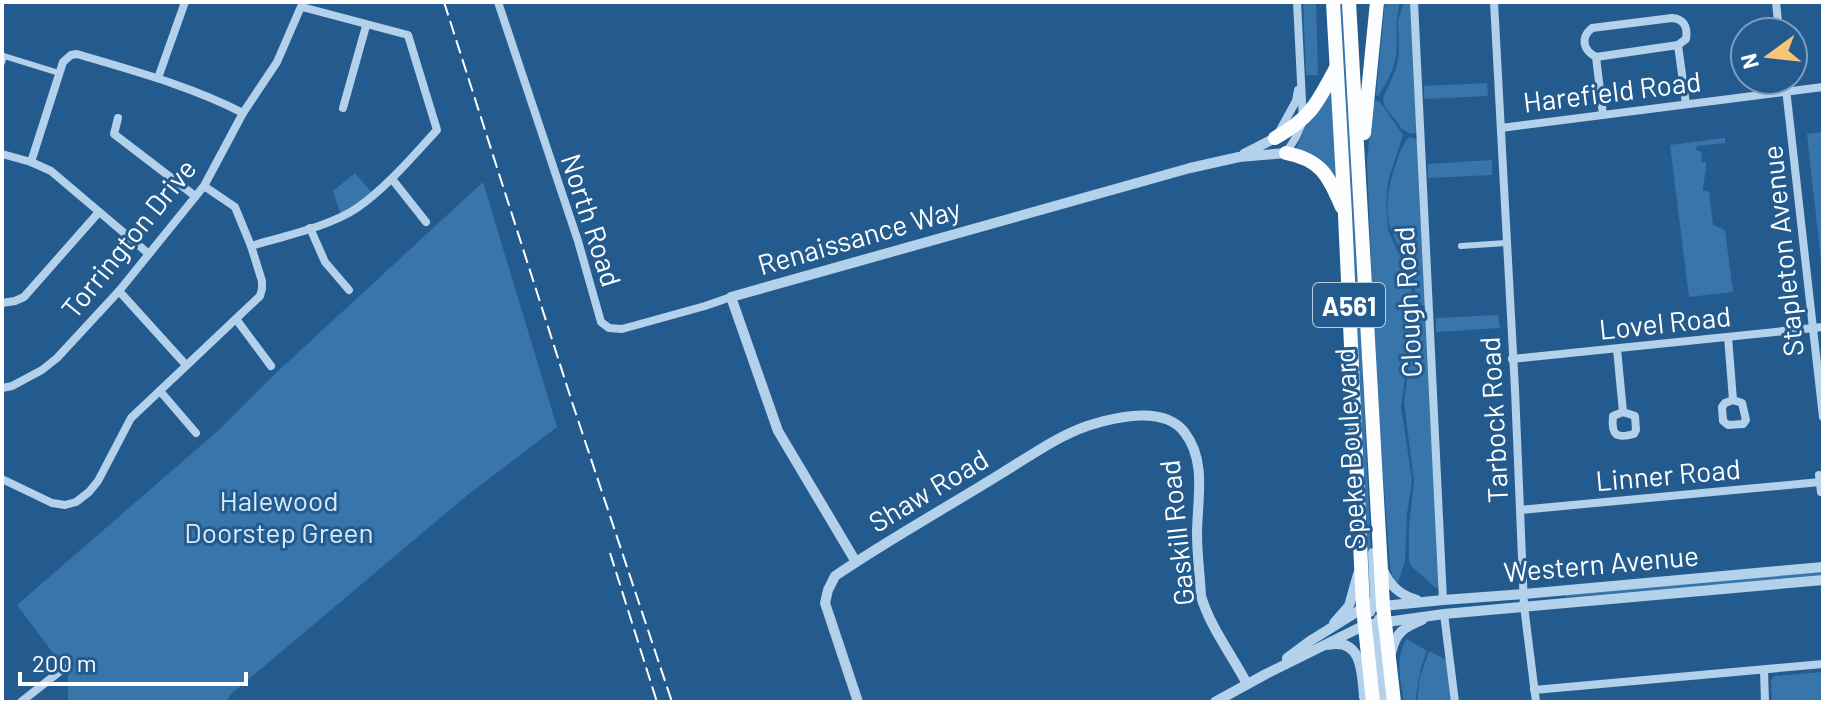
<svg xmlns="http://www.w3.org/2000/svg" width="1825" height="704" font-family="Barlow,sans-serif">
	<style>
		.green { fill: #3875aa }
		.lines { fill: none; stroke-linecap: round; stroke-linejoin: round }
		.pedestrian { stroke: #b3d1eb; stroke-width: 6 }
		.minor { stroke: #b3d1eb; stroke-width: 8 }
		.tertiary { stroke: #b3d1eb; stroke-width: 10 }
		.trunk { stroke: #fcfdff; stroke-width: 14 }
		.rail { stroke: #fff; stroke-width: 2; stroke-dasharray: 14 6; stroke-linecap: butt }
		.labels { text-anchor: middle; dominant-baseline: central; stroke-width: 6; stroke-linejoin: round; paint-order: stroke }
		.shield { fill: #245b8e; stroke: #bdcedd; stroke-width: 2 }
		.shield-label { font-size: 26px; font-weight: bold; fill: #fff }
		.street-label { font-size: 28px; fill: #fff; stroke: #245b8e }
		.park-label { font-size: 28px; fill: #d8e9f8; stroke: #245b8e }
	</style>
	<rect width="100%" height="100%" fill="#245b8e"/>
	<g class="green">
		<path d="M1303,2H1316L1318,75H1306Z"/>
		<path d="M1340,2H1345L1373,593L1369,595Z"/>
		<path d="M1385,2H1400C1395,22 1397,29 1397,47C1396,65 1388,82 1378,96L1376,95Z"/>
		<path d="M1404,2H1411L1418,132L1412,134L1402,129L1384,105L1383,98L1396,69L1399,54L1398,20Z"/>
		<path d="M1335,76L1340,187L1295,151L1306,126L1322,107L1331,89Z"/>
		<path d="M1487,83L1488,96L1424,99V86Z"/>
		<path d="M1373,100L1380,102L1403,135L1388,181L1386,203L1388,230L1410,277L1413,302V319L1401,407L1412,480L1407,514L1405,561L1398,583L1395,582L1390,568L1375,363L1367,160Z"/>
		<path d="M1823,132V278L1807,134Z"/>
		<path d="M1410,137L1419,140L1426,304L1424,306L1417,304C1414,294 1415,283 1412,273C1406,257 1395,243 1390,227C1384,207 1389,183 1396,164C1399,155 1402,143 1410,137Z"/>
		<path d="M1725,138V143L1697,146L1696,150L1702,152L1701,162H1706C1707,171 1703,181 1703,190L1709,192L1713,225L1725,230L1733,292L1689,297L1670,145Z"/>
		<path d="M1492,160V175L1428,178V164Z"/>
		<path d="M355,173L373,194L341,216L333,191Z"/>
		<path d="M483,182L557,427L465,497L231,694L226,702H68V673L17,605L220,429L276,373Z"/>
		<path d="M1420,310L1427,313L1440,587L1436,588L1411,566L1409,560V525L1414,481L1404,403L1415,314Z"/>
		<path d="M1498,315L1500,328L1436,332V318Z"/>
		<path d="M1823,572V577L1566,597V593Z"/>
		<path d="M1407,639L1427,651L1421,667L1415,702H1404C1401,681 1394,657 1407,639Z"/>
		<path d="M1429,651L1447,660L1452,702H1417L1420,677Z"/>
		<path d="M1823,672V702H1772L1771,680L1774,676Z"/>
	</g>
	<g class="lines">
		<g class="pedestrian">
			<path d="M2,63L4,56L59,73"/>
			<path d="M1461,246L1506,243"/>
		</g>
		<g class="minor">
			<path d="M498,2L578,241L601,322L609,328L622,329L705,306L731,297"/>
			<path d="M1414,2L1443,600"/>
			<path d="M1494,2L1515,390L1524,606L1536,702"/>
			<path d="M1776,2L1779,32"/>
			<path d="M1678,45L1686,39C1688,27 1684,19 1672,18L1592,28C1580,38 1583,50 1596,57L1678,45L1686,104"/>
			<path d="M1596,57L1603,115"/>
			<path d="M158,78L185,2"/>
			<path d="M1785,80L1823,417"/>
			<path d="M343,108L366,26"/>
			<path d="M118,118L114,134L195,196"/>
			<path d="M1501,128L1823,87"/>
			<path d="M1279,132L1296,101L1298,90"/>
			<path d="M1286,153L1296,137L1303,121L1297,2"/>
			<path d="M2,154L31,162L51,171L149,254"/>
			<path d="M31,162L63,62L71,55L77,54C134,71 191,86 243,113"/>
			<path d="M392,179L426,222"/>
			<path d="M310,228L325,262L349,290"/>
			<path d="M251,246C281,237 331,226 357,208C387,187 412,157 437,130L408,35L302,7"/>
			<path d="M119,291L186,365"/>
			<path d="M2,303L15,301L24,297L99,212"/>
			<path d="M236,319L271,366"/>
			<path d="M1728,337L1733,400L1725,403L1722,407L1723,421L1728,425L1743,424L1746,420L1742,403L1733,400"/>
			<path d="M1617,349L1623,412L1635,416L1636,430L1634,434C1616,439 1611,435 1613,416L1623,412"/>
			<path d="M1512,359L1823,327"/>
			<path d="M2,388L12,386L42,370L57,358L119,291L204,186L243,113L277,62L303,2"/>
			<path d="M160,391L196,433"/>
			<path d="M1819,475L1821,492"/>
			<path d="M2,479L52,503L65,505L76,502L89,492L98,481L131,418L260,296L262,289V281L251,246L235,207L204,186"/>
			<path d="M1520,510L1820,482"/>
			<path d="M1444,614L1455,702"/>
			<path d="M1764,670L1765,702"/>
			<path d="M1534,690L1823,664"/>
			<path d="M21,702L64,668"/>
		</g>
		<g class="tertiary">
			<path d="M1244,154L1275,138"/>
			<path d="M856,562L778,431L731,297L1190,168L1239,157L1286,153"/>
			<path d="M1383,570C1390,586 1400,595 1417,600"/>
			<path d="M1370,612L1375,598L1373,553"/>
			<path d="M1379,619L1374,632L1383,702"/>
			<path d="M1334,623L1349,606L1358,574"/>
			<path d="M1328,645C1362,637 1362,673 1364,697L1367,702"/>
			<path d="M1391,653C1396,632 1403,628 1422,620"/>
			<path d="M1287,658L1310,641L1363,608L1443,600L1524,594L1823,567"/>
			<path d="M858,702L825,603L828,590L835,576C889,539 946,508 1002,473C1030,456 1056,437 1087,426C1115,417 1165,405 1185,433C1207,462 1197,501 1197,534C1197,555 1200,575 1201,596C1210,627 1232,655 1247,684"/>
			<path d="M1215,702L1266,674L1365,625L1444,614L1823,580"/>
		</g>
		<g class="trunk">
			<path d="M1333,2L1345,215L1363,608L1373,702"/>
			<path d="M1349,2L1383,606L1394,702"/>
			<path d="M1364,133L1377,2"/>
			<path d="M1275,138C1312,117 1317,103 1336,68"/>
			<path d="M1286,153C1322,160 1328,176 1342,207"/>
		</g>
		<g class="rail">
			<path d="M444,2L573,405L672,702"/>
			<path d="M610,553L657,702"/>
		</g>
	</g>
	<g class="labels">
		<rect class="shield" x="1313" y="283" width="72" height="44" rx="6"/>
		<g class="shield-label">
			<text x="1349" y="305">A561</text>
		</g>
		<g class="street-label">
			<text transform="translate(1612 91) rotate(-7)">Harefield Road</text>
			<text transform="translate(592 220) rotate(72)">North Road</text>
			<text transform="translate(859 236) rotate(-16)">Renaissance Way</text>
			<text transform="translate(128 238) rotate(-51)">Torrington Drive</text>
			<text transform="translate(1782 251) rotate(-96)">Stapleton Avenue</text>
			<text transform="translate(1407 302) rotate(-93)">Clough Road</text>
			<text transform="translate(1665 322) rotate(-6)">Lovel Road</text>
			<text transform="translate(1493 420) rotate(-93)">Tarbock Road</text>
			<text transform="translate(1349 449) rotate(-93)">Speke Boulevard</text>
			<text transform="translate(1668 474) rotate(-5)">Linner Road</text>
			<text transform="translate(928 490) rotate(-31)">Shaw Road</text>
			<text transform="translate(1176 533) rotate(-96)">Gaskill Road</text>
			<text transform="translate(1601 563) rotate(-5)">Western Avenue</text>
		</g>
		<g class="park-label">
			<text x="279" y="500">Halewood<tspan x="279" dy="32">Doorstep Green</tspan></text>
		</g>
	</g>
	<rect width="1825" height="704" fill="none" stroke="#ffffff" stroke-width="8"/>
	<g transform="translate(1769 56) rotate(255)"><circle r="38" fill="#245b8e" stroke="#7c9dbb" stroke-width="2"/>
	<path d="M0-6L14 30L0 20L-14 30Z" fill="#f6c676"/>
	<text y="-12" font-size="22" font-weight="bold" text-anchor="middle" fill="#ffffff">N</text>
	</g>
	<path d="M20 672v12h226v-12" fill="none" stroke="#ffffff" stroke-width="4"/>
	<text x="32" y="672" font-size="24" fill="#ffffff" stroke="#245b8e" stroke-width="6" paint-order="stroke">200 m</text>
</svg>
